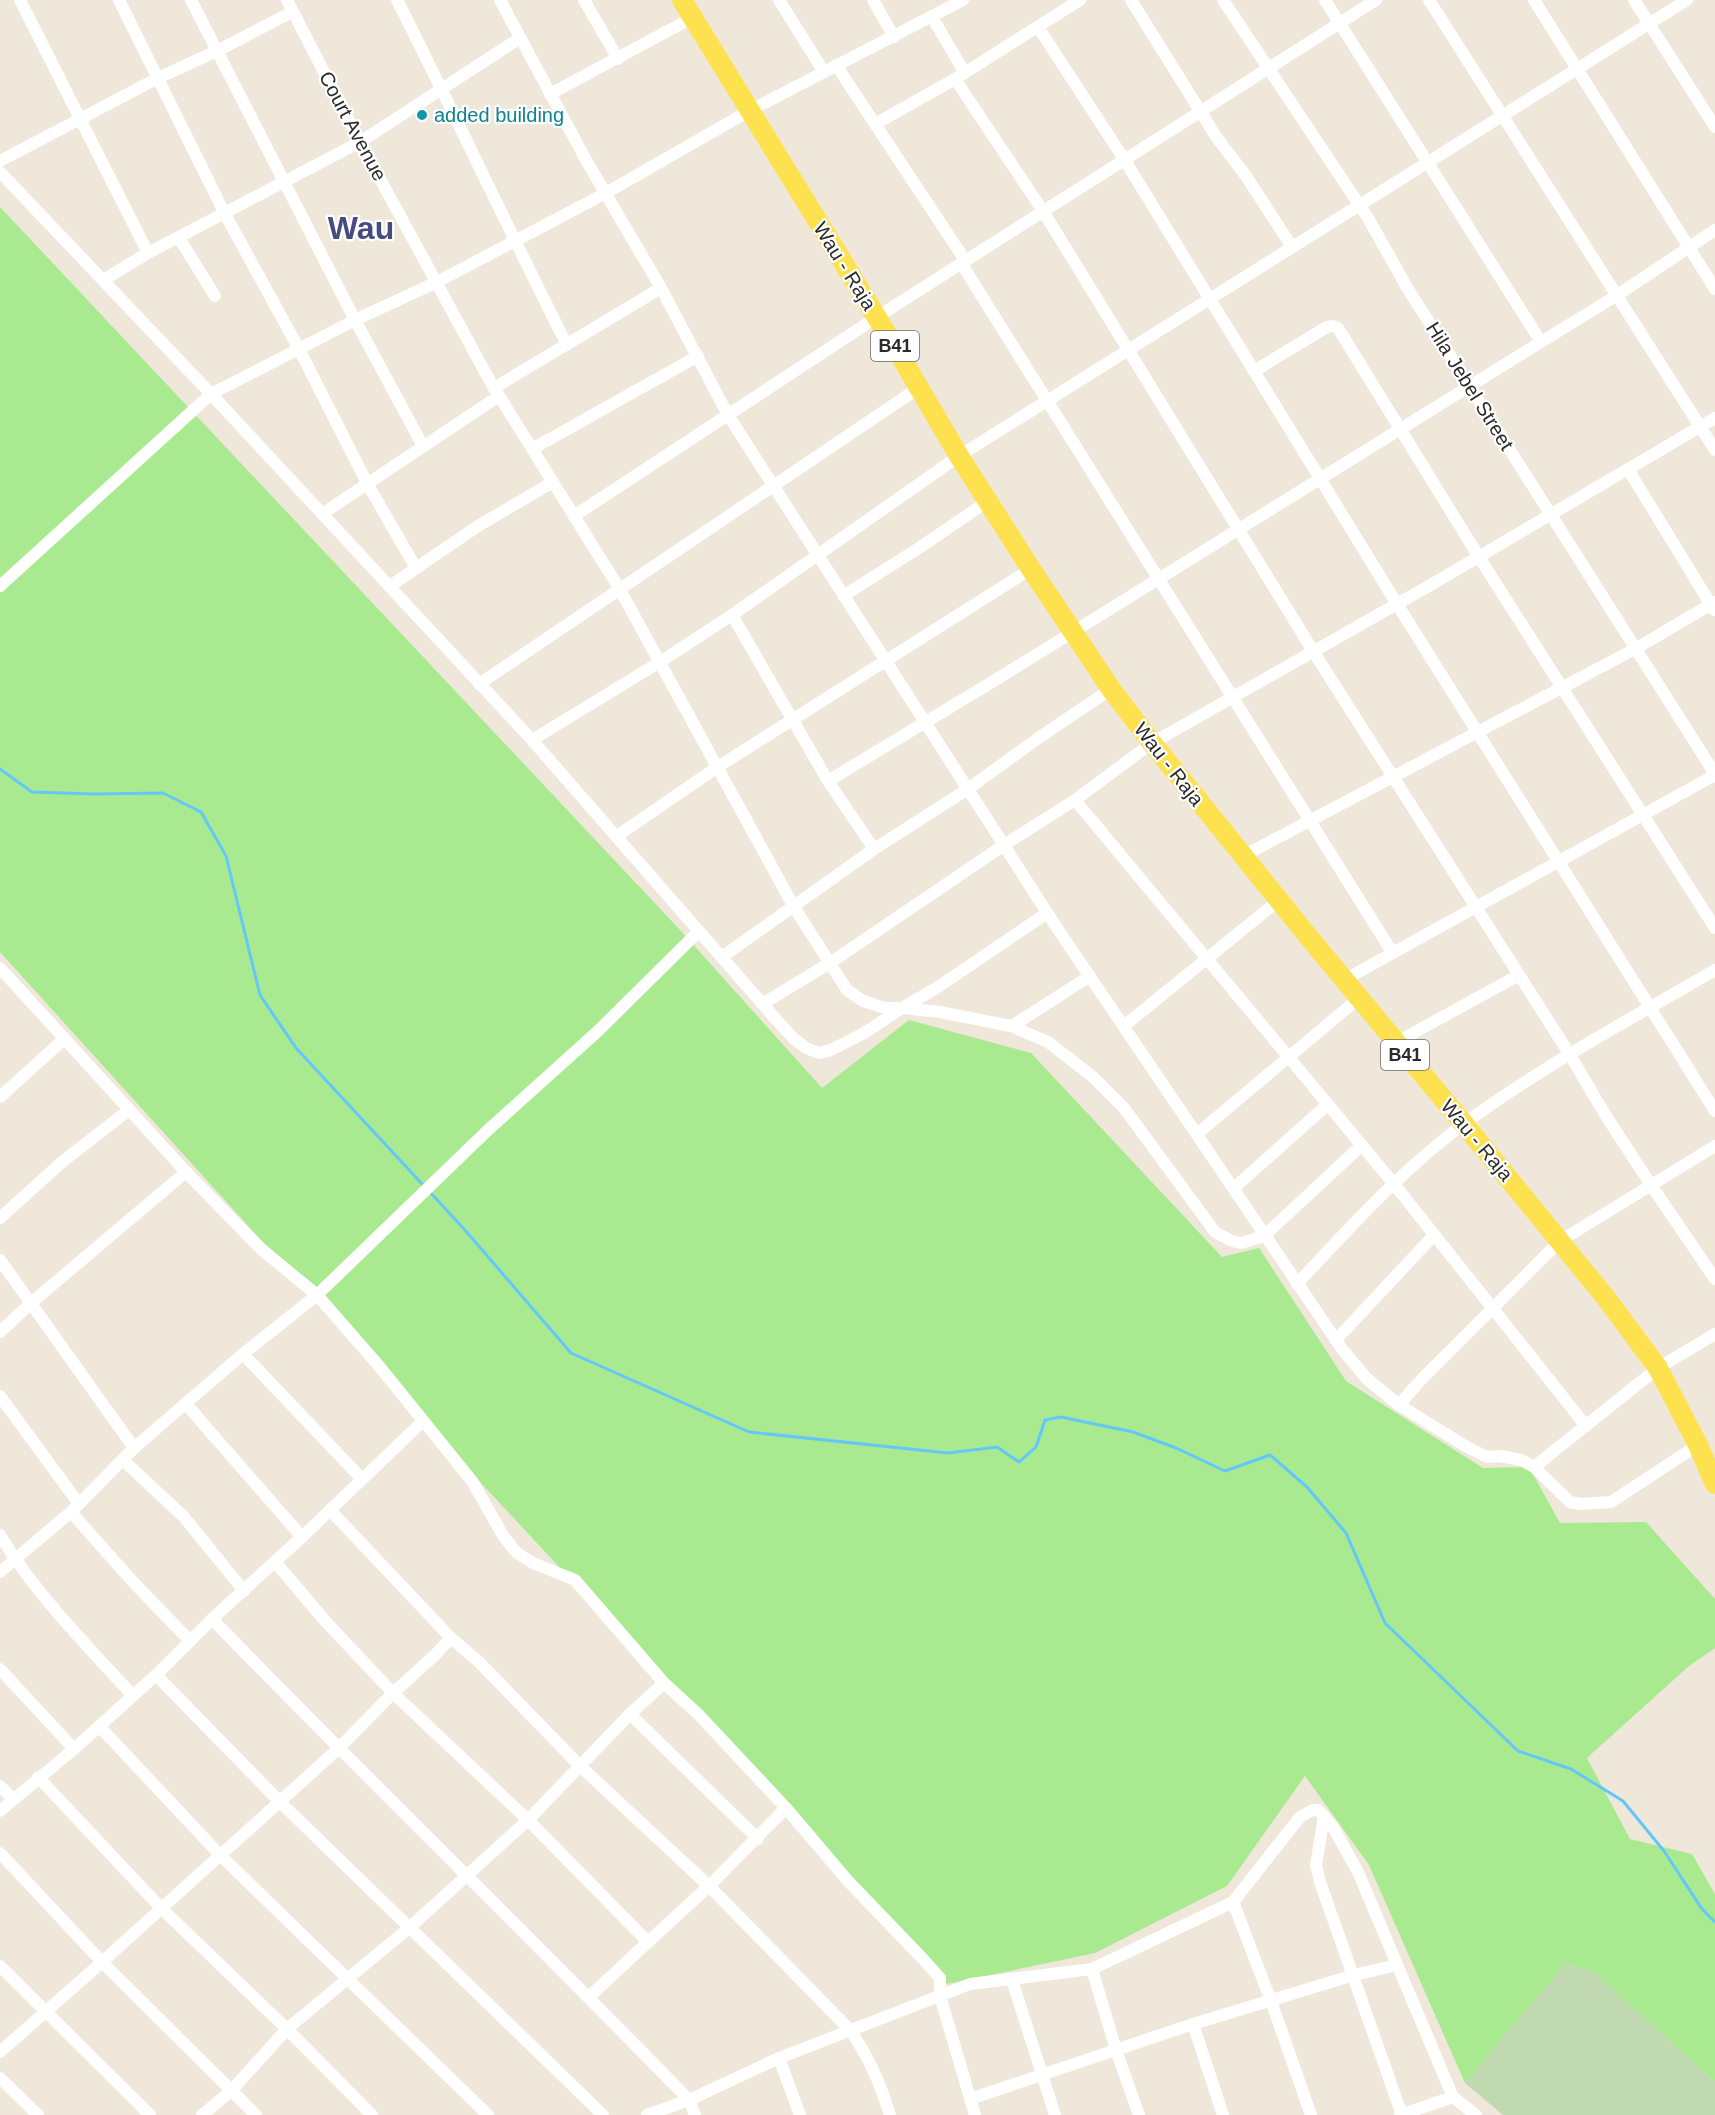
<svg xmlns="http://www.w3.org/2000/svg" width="1715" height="2115" font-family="Helvetica,sans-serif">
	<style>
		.green { fill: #a9ea91 }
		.cemetery { fill: #c1d9b0 }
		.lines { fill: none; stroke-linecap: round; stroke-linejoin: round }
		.stream { stroke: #63c7fa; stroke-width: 3 }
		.street { stroke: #fff; stroke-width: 12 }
		.primary { stroke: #fee14f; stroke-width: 20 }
		.culture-dot { fill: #0f9aa8; stroke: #fff; stroke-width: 2 }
		.labels { text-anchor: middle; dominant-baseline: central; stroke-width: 4.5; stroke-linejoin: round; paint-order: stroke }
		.shield { fill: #fff; stroke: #6a6a6a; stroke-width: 1.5 }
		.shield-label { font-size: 18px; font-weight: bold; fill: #2a2a2a }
		.culture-label { font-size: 20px; fill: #0d838f; stroke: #fff; text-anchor: start }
		.street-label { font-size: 20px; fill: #2a2a2a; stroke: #fff }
		.town-label { font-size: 32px; font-weight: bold; fill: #464c7f; stroke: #fff }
	</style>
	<rect width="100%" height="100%" fill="#eee7da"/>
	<path class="green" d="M0,207L681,931L822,1088L909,1020L1031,1053L1222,1257L1259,1248L1346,1381L1483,1468L1529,1467L1560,1523L1646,1522L1715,1599V1648L1689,1666L1587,1758L1630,1839L1692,1854L1715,1894V2082L1592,1971L1565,1964L1465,2083L1369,1865L1305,1776L1227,1886L1095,1953L947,1984L483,1485L0,952Z"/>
	<path class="cemetery" d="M1565,1964L1592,1971L1715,2082V2115H1503L1465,2083Z"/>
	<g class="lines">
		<g class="stream">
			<path d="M0,769L32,792L94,794L163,793L201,812L226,856L260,995L296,1048L424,1186"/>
			<path d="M428,1190L464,1229L571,1353L749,1432L948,1453L997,1447L1019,1462L1036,1447L1045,1420L1061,1417L1133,1432L1176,1448L1225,1471L1270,1455L1307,1487L1346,1533L1385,1623L1518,1751L1571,1769L1623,1801L1664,1851L1702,1909L1715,1922"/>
		</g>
		<g class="street">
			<path d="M20,0L148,253"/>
			<path d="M119,0L225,214L299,349L367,483L416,568"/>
			<path d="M191,0L355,320L423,446"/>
			<path d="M287,0L360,142L491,383L619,588L794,907L847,990L863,1001L885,1008H902L935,989L1047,913"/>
			<path d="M397,0C455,114 509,231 567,345"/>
			<path d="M500,0L586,160L661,288L728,415L1057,928L1342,1349L1367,1379L1399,1405L1467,1447L1487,1457L1500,1456L1521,1460L1534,1467L1570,1502L1580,1504L1611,1502L1698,1445"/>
			<path d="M584,0L618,59"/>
			<path d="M779,0L824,72"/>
			<path d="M873,0L894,37"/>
			<path d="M1131,0L1217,138L1246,176L1292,247"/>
			<path d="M1223,0L1368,218L1408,289L1715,774"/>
			<path d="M1325,0L1541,342"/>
			<path d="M1429,0L1715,450"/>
			<path d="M1534,0L1715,289"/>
			<path d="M1634,0L1715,127"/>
			<path d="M932,17L965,73"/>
			<path d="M1038,27L1124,159L1397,604L1715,1111"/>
			<path d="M836,65L965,260"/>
			<path d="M955,79L1043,211L1313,651L1570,1055L1606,1116L1651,1185L1715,1279"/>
			<path d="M550,94L692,18"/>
			<path d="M875,124L955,79L1080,0"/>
			<path d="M0,161L158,78L217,51L292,12"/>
			<path d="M0,172L211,394L532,740L774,1017L793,1038L806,1048L819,1053L831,1050L866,1032L902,1008L940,1012L1011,1026L1048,1042L1093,1077L1124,1108L1215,1232L1232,1241L1241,1243L1264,1236L1362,1145"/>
			<path d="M179,238L215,296"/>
			<path d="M961,263L1392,952"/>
			<path d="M103,280L148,253L360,142L520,38"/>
			<path d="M1254,371L1327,327L1333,326L1338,328L1479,557L1715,928"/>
			<path d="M494,388L661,288"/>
			<path d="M532,449L698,356"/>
			<path d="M1628,469L1714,610"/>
			<path d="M322,514L499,396"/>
			<path d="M574,516L877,317L1376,0"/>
			<path d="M0,586L211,394L355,320L437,282L606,193L749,111L963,0"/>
			<path d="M390,586L478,526L553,482"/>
			<path d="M843,596L919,548L988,501"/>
			<path d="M732,615L828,781L874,849"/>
			<path d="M479,684L920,387"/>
			<path d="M532,740L660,662L732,615L959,456L1687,0"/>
			<path d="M828,781L997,679L1541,342L1616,296L1715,230"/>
			<path d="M1075,800L1394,1184L1586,1426"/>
			<path d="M617,836L716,768L1031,569"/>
			<path d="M1243,856L1635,649L1715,602"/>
			<path d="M722,957L874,849L968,789L1037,739L1111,689"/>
			<path d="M0,968L186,1172L260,1248L317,1295L379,1366L472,1481L504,1537L517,1553L533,1563L575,1580L664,1683L699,1715L786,1808L848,1881L922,1958L940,1978V1996L975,2115"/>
			<path d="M1344,980L1715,775"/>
			<path d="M762,1004L830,963L1004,845L1075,800L1152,743L1434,583L1715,418"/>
			<path d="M1012,1026L1090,976"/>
			<path d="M1124,1026L1279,900"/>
			<path d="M1395,1043L1519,975"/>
			<path d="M0,1097L64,1039"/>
			<path d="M1197,1134L1359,998"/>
			<path d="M1234,1188L1328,1104"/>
			<path d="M0,1218L62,1162L129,1110"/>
			<path d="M0,1260L134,1448"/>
			<path d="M1297,1284C1350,1227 1403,1169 1465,1123C1544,1065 1631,1019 1715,970"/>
			<path d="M0,1332L31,1303L186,1172"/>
			<path d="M1336,1340L1434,1235"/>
			<path d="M243,1354L362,1479"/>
			<path d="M0,1396L79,1504"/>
			<path d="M186,1404L302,1537"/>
			<path d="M1399,1405L1420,1381L1560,1241L1715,1146"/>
			<path d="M124,1461L184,1517L244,1591"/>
			<path d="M1534,1467L1658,1368L1715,1334"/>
			<path d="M330,1510L451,1638"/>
			<path d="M71,1512L134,1583L190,1641"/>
			<path d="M0,1535C36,1595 86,1644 133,1696"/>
			<path d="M275,1562L327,1623L393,1693L528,1820L648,1942L709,1886L786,1808"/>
			<path d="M0,1572L71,1512L134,1448L243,1354L317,1295L488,1130L598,1031L698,932"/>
			<path d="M212,1619C369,1781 532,1938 689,2100L695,2115"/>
			<path d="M0,1669L74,1749"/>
			<path d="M156,1675L279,1801L603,2115"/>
			<path d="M630,1714L758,1839"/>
			<path d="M99,1726L220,1855L488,2115"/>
			<path d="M38,1777L161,1908L287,2029L372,2115"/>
			<path d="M0,1786L13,1799"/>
			<path d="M0,1811L74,1749L156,1675L212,1619L302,1537L422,1422"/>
			<path d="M1324,1816L1316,1865L1320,1882L1402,2115"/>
			<path d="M0,1853L102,1962L256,2115"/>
			<path d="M1233,1902L1271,2001L1311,2115"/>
			<path d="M0,1966L150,2115"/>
			<path d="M1092,1969L1116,2050L1139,2115"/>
			<path d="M1012,1980L1055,2115"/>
			<path d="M589,1997L648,1942"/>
			<path d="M1193,2024L1354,1975L1397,1965"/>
			<path d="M0,2052L102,1962L338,1749L393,1693L434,1656L451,1638L480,1663L580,1766L709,1886L850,2030C869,2057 880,2083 890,2115"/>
			<path d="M779,2058L800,2115"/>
			<path d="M0,2078L38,2115"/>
			<path d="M970,2099L1193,2024L1223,2115"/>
			<path d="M202,2115L231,2091L287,2029L409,1928L528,1820L630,1714L664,1683"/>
			<path d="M647,2115L689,2100L779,2058L970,1984L1092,1969L1233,1902L1300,1817L1313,1810H1318L1333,1827L1358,1872L1453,2097L1476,2115"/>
			<path d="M1400,2115L1453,2097"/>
		</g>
		<path class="primary" d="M682,0L898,352L959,456L1031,569L1111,689L1152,743L1307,935L1464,1124L1606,1298L1658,1368L1698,1445L1715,1484"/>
	</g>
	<circle class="culture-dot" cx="422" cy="115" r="6"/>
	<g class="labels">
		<g class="shield">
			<rect x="871" y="331" width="48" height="30" rx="4.5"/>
			<rect x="1381" y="1040" width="48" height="30" rx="4.5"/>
		</g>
		<g class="shield-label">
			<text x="895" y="346">B41</text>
			<text x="1405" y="1055">B41</text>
		</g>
		<g class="culture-label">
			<text x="434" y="115">added building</text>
		</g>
		<g class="street-label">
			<text transform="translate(353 126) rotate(62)">Court Avenue</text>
			<text transform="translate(845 266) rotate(58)">Wau - Raja</text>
			<text transform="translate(1470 386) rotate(58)">Hila Jebel Street</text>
			<text transform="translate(1169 764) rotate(52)">Wau - Raja</text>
			<text transform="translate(1477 1140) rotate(50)">Wau - Raja</text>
		</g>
		<g class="town-label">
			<text x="361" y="228">Wau</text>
		</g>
	</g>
</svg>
